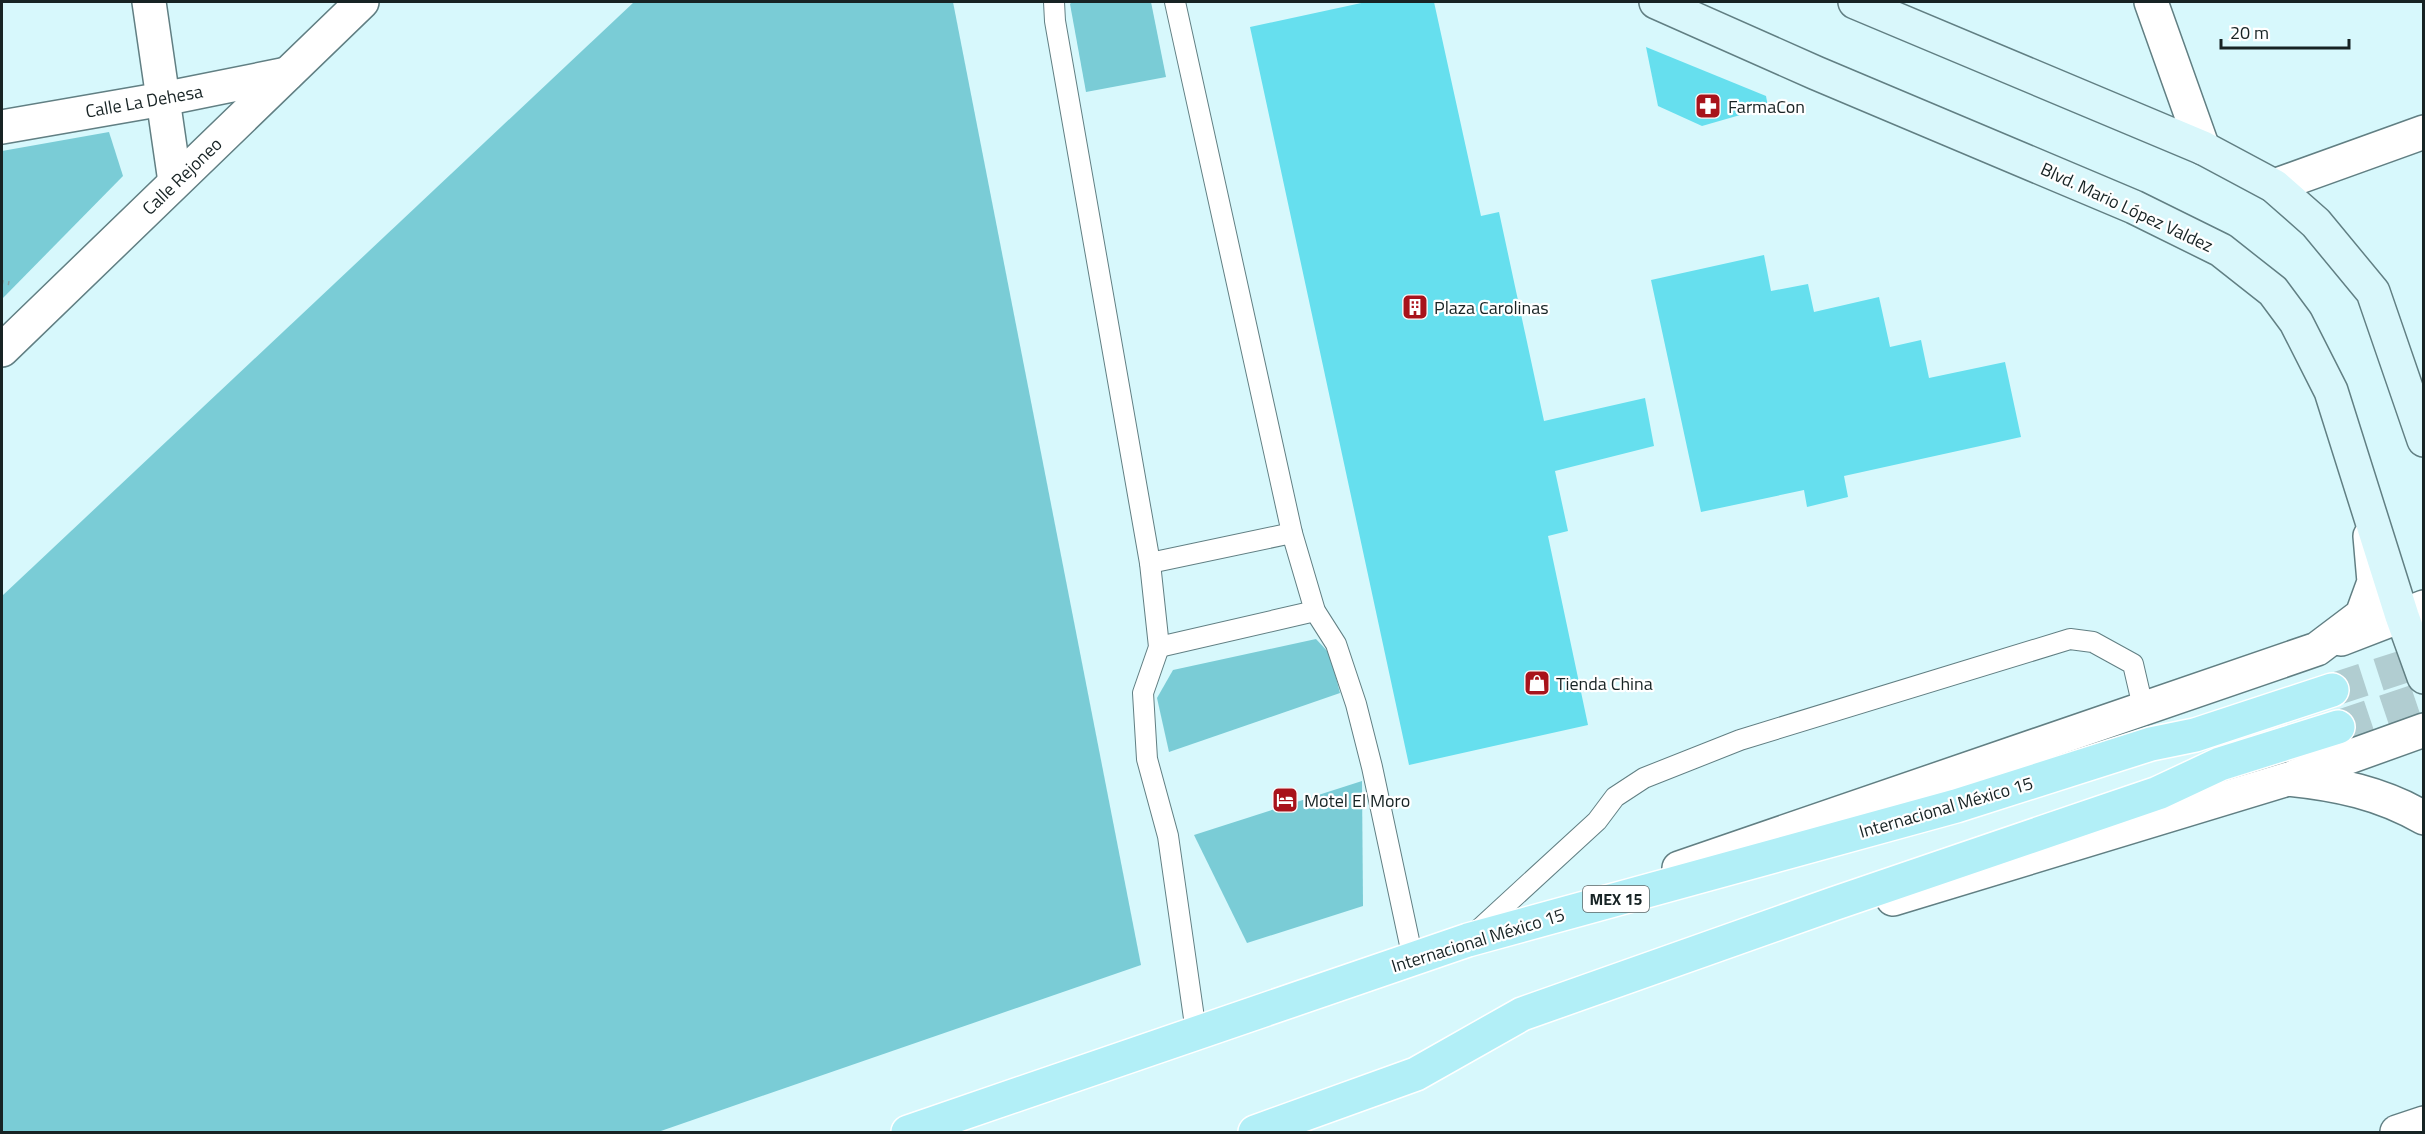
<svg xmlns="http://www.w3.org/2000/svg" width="2425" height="1134" font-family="'Titillium Web',sans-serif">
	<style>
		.green { fill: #7accd6 }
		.building { fill: #66dfee }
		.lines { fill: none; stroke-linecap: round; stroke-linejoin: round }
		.primary-tunnel { stroke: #b1cdd1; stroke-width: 33; stroke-dasharray: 33 16; stroke-linecap: butt }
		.service-casing { stroke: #617f83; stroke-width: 22 }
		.minor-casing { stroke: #617f83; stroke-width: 36 }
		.tertiary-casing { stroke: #617f83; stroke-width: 36 }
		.secondary-casing { stroke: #617f83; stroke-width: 36 }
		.primary-casing { stroke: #fff; stroke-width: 36 }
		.path { stroke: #89a1a4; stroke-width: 4; stroke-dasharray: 1.5 4.5; stroke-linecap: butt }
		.service { stroke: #fff; stroke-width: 20 }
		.minor { stroke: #fff; stroke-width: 33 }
		.tertiary { stroke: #fff; stroke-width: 33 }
		.secondary { stroke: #d9f7fb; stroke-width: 33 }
		.primary { stroke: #b2eff7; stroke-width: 33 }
		.labels { text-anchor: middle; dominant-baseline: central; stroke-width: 4.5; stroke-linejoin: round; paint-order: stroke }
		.shield { fill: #fff; stroke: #5d6566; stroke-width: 1.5 }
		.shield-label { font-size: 16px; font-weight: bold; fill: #172324 }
		.street-label { font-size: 18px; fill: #172324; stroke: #fff }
		.poi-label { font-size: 18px; fill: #172324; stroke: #fff; text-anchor: start }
	</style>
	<rect width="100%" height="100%" fill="#d7f8fc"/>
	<g class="green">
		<path d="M634,2H953L1141,965L658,1132H2V596Z"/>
		<path d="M1072,2H1151L1166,77L1086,92L1070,4Z"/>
		<path d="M109,132L123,176L2,299V151Z"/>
		<path d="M1316,639L1330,654L1340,693L1169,752L1157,698L1173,670Z"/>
		<path d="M1362,781L1363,906L1247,943L1194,835Z"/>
	</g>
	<g class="building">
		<path d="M1366,2H1434L1481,216L1499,212L1544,421L1645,398L1654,446L1555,471L1568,531L1548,536L1588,725L1409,765L1250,27Z"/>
		<path d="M1646,47L1766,96L1768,107L1702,126L1658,106Z"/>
		<path d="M1764,255L1771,291L1808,284L1814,312L1879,297L1890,347L1921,340L1929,378L2005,362L2021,437L1844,476L1848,497L1807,507L1804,490L1701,512L1651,280Z"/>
	</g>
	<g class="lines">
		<g class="primary-tunnel">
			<path d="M2332,690L2424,660"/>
			<path d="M2338,727L2424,698"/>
		</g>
		<g class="service-casing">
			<g id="service">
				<path d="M1054,2L1055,21L1150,563L1159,647L1143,693L1147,759L1168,836L1196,1032"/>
				<path d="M1175,2L1292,533L1315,611L1336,644L1356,704L1372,767L1413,959"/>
				<path d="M1150,563L1292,533"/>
				<path d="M1159,647L1315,611"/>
				<path d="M1475,933L1597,821L1615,797L1644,778L1740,740L2070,639L2093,642L2133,664L2143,707"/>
			</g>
		</g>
		<g class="minor-casing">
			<g id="minor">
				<path d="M149,2L175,182"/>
				<path d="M2151,2L2203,148"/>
				<path d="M2,127L163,99L287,74"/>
				<path d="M2274,186L2424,132"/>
				<path d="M2,350L362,2"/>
				<path d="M2397,1132L2424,1123"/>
			</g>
		</g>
		<g class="tertiary-casing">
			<g id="tertiary">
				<path d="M2341,639L2424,607"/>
				<path d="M2296,776L2424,730"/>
				<path d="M1679,868L2317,649L2362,615L2374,582L2370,536"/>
				<path d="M1893,899L2288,779C2337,784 2381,793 2424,818"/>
			</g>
		</g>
		<g class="secondary-casing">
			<g id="secondary">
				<path d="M1656,2L1816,73L2134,207L2221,250L2273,291L2296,322L2331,391L2402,616L2424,677"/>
				<path d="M1855,2L2203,148L2274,186L2316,223L2373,292L2424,440"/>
			</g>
		</g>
		<g class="primary-casing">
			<g id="primary">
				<path d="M908,1132L1468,940L1956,806L2151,744L2195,735L2332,690"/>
				<path d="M1255,1132L1416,1074L1522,1014L1833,904L2158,793L2220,764L2338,727"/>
			</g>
		</g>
		<path class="path" d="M2,282L13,284"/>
		<use href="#service" class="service"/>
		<use href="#minor" class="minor"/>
		<use href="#tertiary" class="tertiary"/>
		<use href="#secondary" class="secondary"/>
		<use href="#primary" class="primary"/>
	</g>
	<defs>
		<g id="pharmacy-square" transform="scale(1.35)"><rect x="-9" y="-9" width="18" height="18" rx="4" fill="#a8131b" stroke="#fff"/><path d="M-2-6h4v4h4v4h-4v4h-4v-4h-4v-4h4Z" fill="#fff"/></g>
		<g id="building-square" transform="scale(1.35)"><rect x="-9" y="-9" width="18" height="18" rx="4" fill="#a8131b" stroke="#fff"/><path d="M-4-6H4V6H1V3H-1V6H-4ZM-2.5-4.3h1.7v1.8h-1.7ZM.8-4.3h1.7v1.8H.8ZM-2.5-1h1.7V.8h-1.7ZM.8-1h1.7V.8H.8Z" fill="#fff"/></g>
		<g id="shop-square" transform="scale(1.35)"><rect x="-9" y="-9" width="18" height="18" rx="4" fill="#a8131b" stroke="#fff"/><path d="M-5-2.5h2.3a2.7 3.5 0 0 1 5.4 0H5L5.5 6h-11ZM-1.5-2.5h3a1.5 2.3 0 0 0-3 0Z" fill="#fff"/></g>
		<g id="hotel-square" transform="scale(1.35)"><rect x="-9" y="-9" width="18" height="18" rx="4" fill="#a8131b" stroke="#fff"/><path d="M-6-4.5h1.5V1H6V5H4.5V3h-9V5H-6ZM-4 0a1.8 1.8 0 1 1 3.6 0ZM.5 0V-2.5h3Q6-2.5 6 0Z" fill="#fff"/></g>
	</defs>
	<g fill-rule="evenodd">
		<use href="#pharmacy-square" x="1708" y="106"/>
		<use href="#building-square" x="1415" y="307"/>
		<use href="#shop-square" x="1537" y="683"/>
		<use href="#hotel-square" x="1285" y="800"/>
	</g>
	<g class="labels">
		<rect class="shield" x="1583" y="886" width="66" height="26" rx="4.5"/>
		<g class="shield-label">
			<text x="1616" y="899">MEX 15</text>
		</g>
		<g class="street-label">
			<text transform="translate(144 101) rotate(-10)">Calle La Dehesa</text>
			<text transform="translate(182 176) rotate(-44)">Calle Rejoneo</text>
			<text transform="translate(2127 207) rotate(25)">Blvd. Mario López Valdez</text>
			<text transform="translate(1946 807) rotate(-16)">Internacional México 15</text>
			<text transform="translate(1478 940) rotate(-17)">Internacional México 15</text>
		</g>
		<g class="poi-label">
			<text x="1728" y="106">FarmaCon</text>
			<text x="1434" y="307">Plaza Carolinas</text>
			<text x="1556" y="683">Tienda China</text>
			<text x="1304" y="800">Motel El Moro</text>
		</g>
	</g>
	<rect width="2425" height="1134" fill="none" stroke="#172324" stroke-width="6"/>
	<path d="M2221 39v9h128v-9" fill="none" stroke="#172324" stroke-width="3"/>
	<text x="2230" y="39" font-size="18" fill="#172324" stroke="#ffffff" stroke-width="4.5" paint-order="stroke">20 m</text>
</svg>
